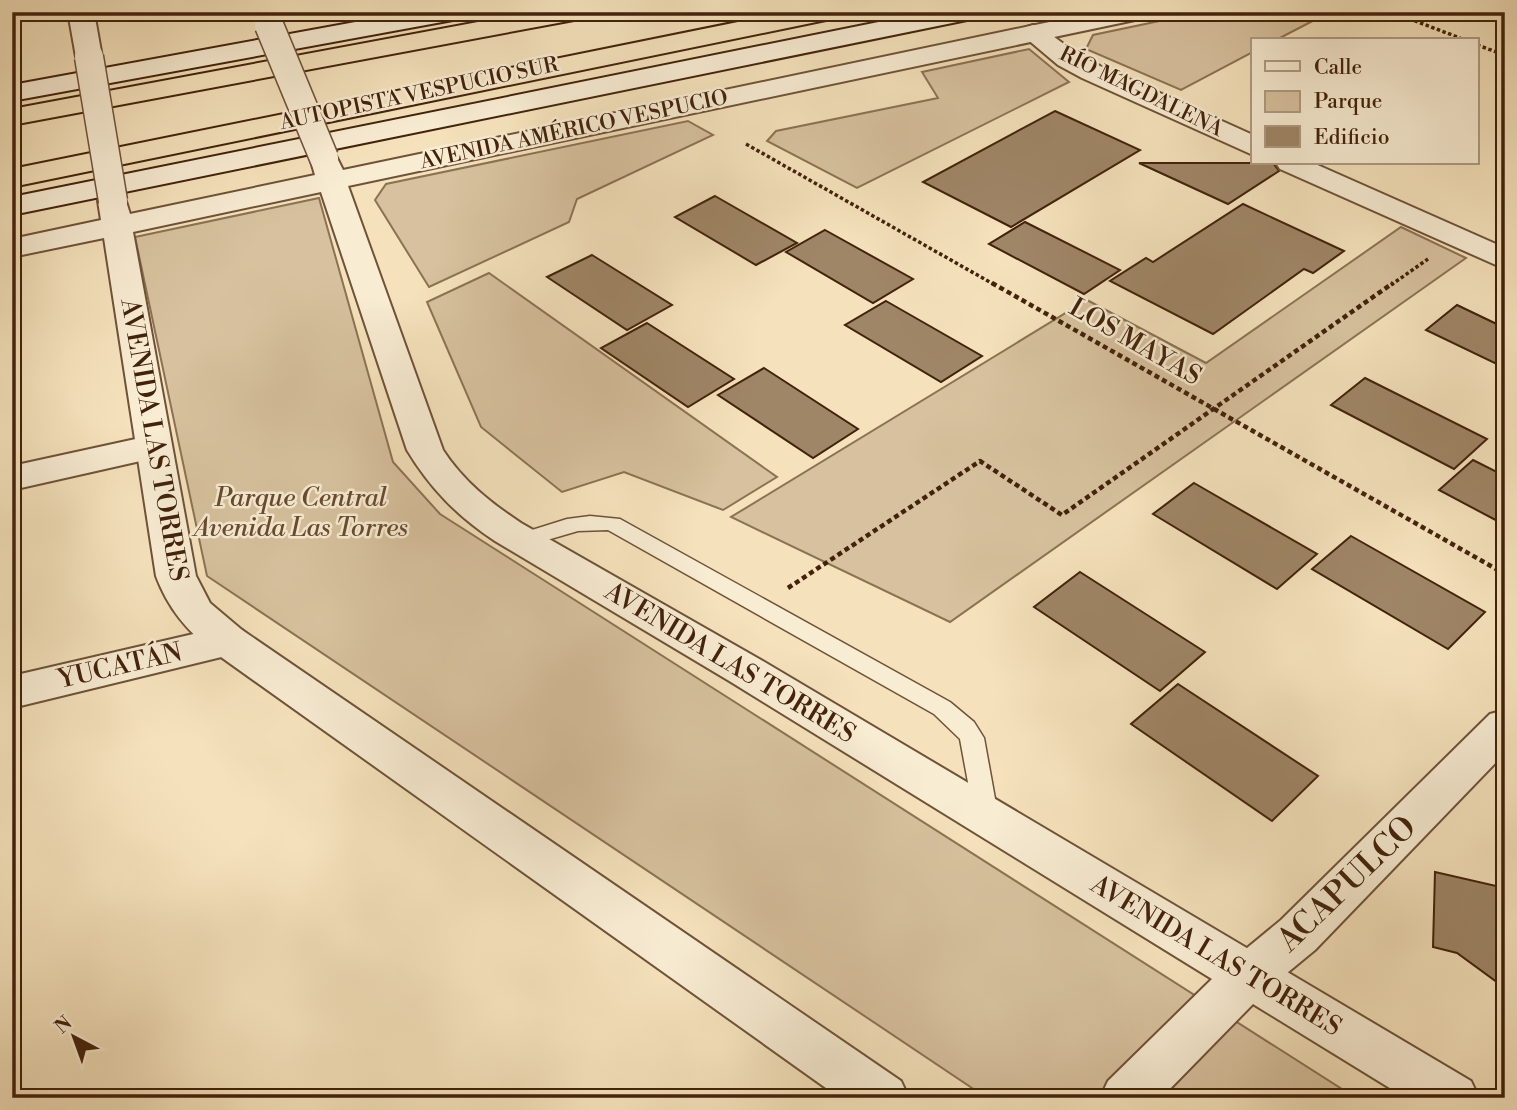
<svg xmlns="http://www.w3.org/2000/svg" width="1517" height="1110" font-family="'Libre Bodoni',serif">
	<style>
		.green { fill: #d7c19e; stroke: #8c7254; stroke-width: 2 }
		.building { fill: #9f8667; stroke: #42220b; stroke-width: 2 }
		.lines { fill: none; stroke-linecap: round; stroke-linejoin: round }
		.service-casing { stroke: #6f5237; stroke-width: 3 }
		.minor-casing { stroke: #6f5237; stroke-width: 4 }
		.tertiary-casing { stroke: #6f5237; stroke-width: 4 }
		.secondary-casing { stroke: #42220b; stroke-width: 4 }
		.motorway-casing { stroke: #42220b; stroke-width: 4 }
		.path-far1 { stroke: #42220b; stroke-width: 3.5; stroke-dasharray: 3.5 2.5; stroke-linecap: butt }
		.path { stroke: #42220b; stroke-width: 4.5; stroke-dasharray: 5 3.5; stroke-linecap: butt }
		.service { fill: #f8ecd3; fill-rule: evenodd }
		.minor { fill: #f8ecd3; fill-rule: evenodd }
		.tertiary { fill: #f8ecd3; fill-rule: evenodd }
		.secondary { fill: #f8ecd3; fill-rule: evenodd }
		.motorway { fill: #f5e2bc; fill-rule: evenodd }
		.tertiary-bridge-casing { stroke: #6f5237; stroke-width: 31; stroke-linecap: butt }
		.tertiary-bridge { stroke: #f8ecd3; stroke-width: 28 }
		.labels { text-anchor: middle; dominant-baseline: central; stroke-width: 5; stroke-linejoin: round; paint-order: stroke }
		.far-street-label { font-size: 21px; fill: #42220b; stroke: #f8ecd3 }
		.street-label { font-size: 26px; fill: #42220b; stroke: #f8ecd3 }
		.park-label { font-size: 26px; font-style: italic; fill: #674a30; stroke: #f8ecd3 }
		.near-street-label { font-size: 32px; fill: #42220b; stroke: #f8ecd3 }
	</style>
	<rect width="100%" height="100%" fill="#f5e2bc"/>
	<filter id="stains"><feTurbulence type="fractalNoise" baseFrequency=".00286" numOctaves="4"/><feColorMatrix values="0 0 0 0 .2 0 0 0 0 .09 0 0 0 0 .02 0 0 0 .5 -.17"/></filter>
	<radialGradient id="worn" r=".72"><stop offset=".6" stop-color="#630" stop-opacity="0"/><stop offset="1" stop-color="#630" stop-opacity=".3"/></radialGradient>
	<g class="green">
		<path d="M1202,12H1330L1276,40H1253V52L1181,90L1086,49L1093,35Z"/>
		<path d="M1029,49L1069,82L857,188L767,141L776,131L938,98L922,72Z"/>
		<path d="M688,121L713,135L577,199L569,222L429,287L375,200L386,184Z"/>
		<path d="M319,198L393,462L440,514L1356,1098H987L207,576L135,237Z"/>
		<path d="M1401,227L1466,258L950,622L731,517L1087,300L1206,363Z"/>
		<path d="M489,273L777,477L723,510L624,472L562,492L481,427L427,302Z"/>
	</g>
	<g class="building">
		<path d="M1055,111L1140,150L1011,227L923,182Z"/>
		<path d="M1139,163H1273L1279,171L1228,204Z"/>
		<path d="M715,196L797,243L756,265L675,217Z"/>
		<path d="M1243,204L1344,251L1313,273L1304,269L1213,334L1110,281L1146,258L1153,262Z"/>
		<path d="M1025,222L1120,270L1084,294L989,244Z"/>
		<path d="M825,230L913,279L873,303L786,252Z"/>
		<path d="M592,255L672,305L627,330L547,277Z"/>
		<path d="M886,301L982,356L941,382L845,325Z"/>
		<path d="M1457,305L1505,328V368L1426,330Z"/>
		<path d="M647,323L734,379L688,407L601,348Z"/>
		<path d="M764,368L858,429L813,458L718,395Z"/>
		<path d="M1365,378L1487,439L1454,469L1331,405Z"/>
		<path d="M1473,460L1505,476V525L1439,490Z"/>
		<path d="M1194,483L1317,554L1277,589L1153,514Z"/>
		<path d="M1351,536L1485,612L1448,649L1312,569Z"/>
		<path d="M1080,572L1205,652L1160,691L1034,607Z"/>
		<path d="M1178,684L1318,776L1272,821L1131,724Z"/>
		<path d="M1435,872L1505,888V988L1457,953L1433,947Z"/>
	</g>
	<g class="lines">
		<g class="service-casing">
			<path id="service" d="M590,516L620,519L950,702L974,722L984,738L998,815L995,822L986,825L977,822L974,815L960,739L934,714L608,530L578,531L523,547L516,545L513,540L516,535L567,519Z"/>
		</g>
		<g class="minor-casing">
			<g id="minor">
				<path d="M1033,25L1042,28L1076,53L1100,66L1253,135V155L1082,78L1058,65L1020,33L1024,28Z"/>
				<path d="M1276,163H1313L1505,248V269L1280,169Z"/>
				<path d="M154,435L167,439L172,447L167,455L12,490V466Z"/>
				<path d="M228,626L242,630L248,641L242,652L12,708V676Z"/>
				<path d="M1505,710V753L1315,950L1264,992L1247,998L1230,992L1223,977L1230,962L1281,920L1490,714Z"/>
			</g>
		</g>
		<g class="tertiary-casing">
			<g id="tertiary">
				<path d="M68,12H94L102,57L98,63L89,65L80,63L76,57Z"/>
				<path d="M1097,12H1147L1144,17L1135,20L348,186L443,450C463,481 491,503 521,523L761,660L1471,1081L1479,1098H1406L1253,1004L1161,1098H1100L1108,1081L1212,979L731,682L495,541C457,516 430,488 407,450L321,192L133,232L196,576L210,603L242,630L901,1081L909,1098H840L214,652C187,631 168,608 156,576L104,238L12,257V239L101,220L98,201L102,195L113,192L124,195L130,214L315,175L310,158L314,152L324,149L334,152L343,170Z"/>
			</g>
		</g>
		<g class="secondary-casing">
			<g id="secondary">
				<path d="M410,12H465L462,17L453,20L12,101V85Z"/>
				<path d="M928,12H979L976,17L967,20L12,215V197Z"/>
			</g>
		</g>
		<g class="motorway-casing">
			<g id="motorway">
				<path d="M532,12H586L583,17L574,20L12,125V109Z"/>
				<path d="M787,12H838L835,17L826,20L12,187V169Z"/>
			</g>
		</g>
		<g class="path-far1">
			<path d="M1392,12L1465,40"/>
			<path d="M1477,45L1505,55"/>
			<path d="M746,144L995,285"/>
			<path d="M1391,285L1428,259"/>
		</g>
		<g class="path">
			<path d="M992,283L1505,574"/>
			<path d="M788,588L980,461L1062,515L1393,283"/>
		</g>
		<use href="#service" class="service"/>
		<use href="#minor" class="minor"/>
		<use href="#tertiary" class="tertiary"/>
		<use href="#secondary" class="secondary"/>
		<use href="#motorway" class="motorway"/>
		<g class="tertiary-bridge-casing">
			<g id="tertiary-bridge">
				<path d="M269,25L324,158"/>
				<path d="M89,57L113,201"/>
			</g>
		</g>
		<use href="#tertiary-bridge" class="tertiary-bridge"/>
	</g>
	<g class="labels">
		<g class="far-street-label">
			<text transform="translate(1141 92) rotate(26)">RÍO MAGDALENA</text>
			<text transform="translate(419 94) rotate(-12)">AUTOPISTA VESPUCIO SUR</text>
			<text transform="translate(574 130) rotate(-12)">AVENIDA AMÉRICO VESPUCIO</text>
		</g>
		<g class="street-label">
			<text transform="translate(1135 342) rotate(30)">LOS MAYAS</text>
			<text transform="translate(154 440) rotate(80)">AVENIDA LAS TORRES</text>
			<text transform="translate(730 663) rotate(31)">AVENIDA LAS TORRES</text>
			<text transform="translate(120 666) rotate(-13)">YUCATÁN</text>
			<text transform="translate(1216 956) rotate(31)">AVENIDA LAS TORRES</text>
		</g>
		<g class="park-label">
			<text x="301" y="498">Parque Central<tspan x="301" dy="30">Avenida Las Torres</tspan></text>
		</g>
		<g class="near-street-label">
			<text transform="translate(1347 884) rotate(-44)">ACAPULCO</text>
		</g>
	</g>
	<rect width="1517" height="1110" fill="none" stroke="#f5e2bc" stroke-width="42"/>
	<rect x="14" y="14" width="1489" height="1082" fill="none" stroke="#42220b" stroke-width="3.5"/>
	<rect x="21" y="21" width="1475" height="1068" fill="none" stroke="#42220b" stroke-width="2"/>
	<rect x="1251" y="38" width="228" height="126" fill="#f8ecd3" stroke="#af9b83" stroke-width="2"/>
	<rect x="1265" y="61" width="35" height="10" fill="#f8ecd3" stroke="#af9b83" stroke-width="2"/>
	<text x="1314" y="74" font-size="21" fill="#42220b">Calle</text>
	<rect x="1265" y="91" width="35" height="21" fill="#d7c19e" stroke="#af9b83" stroke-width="2"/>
	<text x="1314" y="108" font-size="21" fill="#42220b">Parque</text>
	<rect x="1265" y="126" width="35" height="21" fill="#9f8667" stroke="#af9b83" stroke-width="2"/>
	<text x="1314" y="144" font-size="21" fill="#42220b">Edificio</text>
	<g transform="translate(74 1037) rotate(319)" stroke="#f8ecd3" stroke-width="5" paint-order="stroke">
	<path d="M0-5L12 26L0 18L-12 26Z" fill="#42220b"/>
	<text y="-10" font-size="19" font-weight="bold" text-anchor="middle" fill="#42220b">N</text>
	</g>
	<rect width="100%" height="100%" filter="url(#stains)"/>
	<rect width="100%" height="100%" fill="url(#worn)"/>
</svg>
